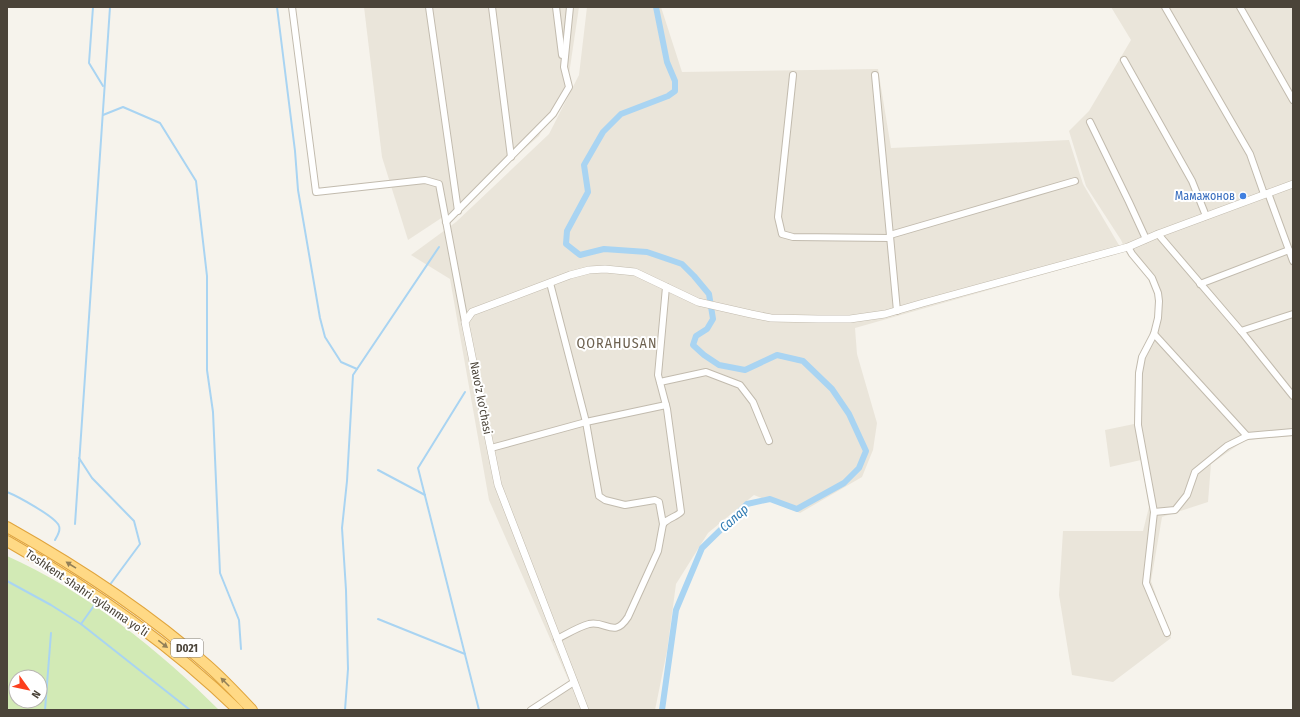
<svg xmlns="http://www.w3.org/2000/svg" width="1300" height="717" font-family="'Fira Sans Condensed',sans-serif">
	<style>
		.residential { fill: #eae5da }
		.green { fill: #d2eab5; fill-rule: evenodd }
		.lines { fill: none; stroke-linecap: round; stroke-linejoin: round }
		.stream { stroke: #a9d4f2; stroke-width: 2 }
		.canal { stroke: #a9d4f2; stroke-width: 6 }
		.minor-casing { stroke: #c2bbae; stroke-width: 8 }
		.tertiary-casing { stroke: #c2bbae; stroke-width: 8 }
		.trunk-casing { stroke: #e0a43c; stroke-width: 12 }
		.minor { stroke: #fff; stroke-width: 6 }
		.tertiary { stroke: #fff; stroke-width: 7 }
		.trunk { stroke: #ffd985; stroke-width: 10 }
		.oneway { fill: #938057 }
		.shop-dot { fill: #3f7fe0; stroke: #fff; stroke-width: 1.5 }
		.labels { text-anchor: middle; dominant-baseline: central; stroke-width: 4; stroke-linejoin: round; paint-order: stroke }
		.shield { fill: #fff; stroke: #817c74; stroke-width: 1 }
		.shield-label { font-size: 11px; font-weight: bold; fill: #4b4439 }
		.shop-label { font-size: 12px; fill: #366cbe; stroke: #fff; text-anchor: end }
		.street-label { font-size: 12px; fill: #4b4439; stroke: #fff }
		.water-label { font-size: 13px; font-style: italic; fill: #2e7ab2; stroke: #fff }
		.quarter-label { font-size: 14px; letter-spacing: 1px; fill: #6e6250; stroke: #fff }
	</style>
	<rect width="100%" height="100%" fill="#f6f3ec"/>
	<g class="residential">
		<path d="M364,7H579L568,81L539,136L452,211L408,240L382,157Z"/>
		<path d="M587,7H661L682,72L878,69L891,148L1069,140L1083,184L1123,252L855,328L857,354L877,423L873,450L862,477L800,513L754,495L708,533L676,584L667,651L655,710H534L571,686L489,500L450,279L411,255L456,222L549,134L579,75Z"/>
		<path d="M1111,7H1293V436L1245,440L1211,464L1208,502L1162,517L1151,581L1171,638L1113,682L1072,675L1059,595L1063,531H1143L1149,507L1141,460L1110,467L1105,430L1134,424L1135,373L1140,356L1154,327L1157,298L1152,273L1126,251L1121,240L1086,186L1069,131L1089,111L1131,40Z"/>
	</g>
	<path class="green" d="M7,556C84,590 160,651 219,710H7ZM16,677H40V701H16Z"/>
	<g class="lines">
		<g class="stream">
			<path d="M93,7L89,63L103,86"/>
			<path d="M277,7L295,151L298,190L320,318L325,337L341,362L357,369"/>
			<path d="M103,115L123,107L160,123L196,181L207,276V370L213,412L220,573L239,620L241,649"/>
			<path d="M465,392L418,468L479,710"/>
			<path d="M79,458L92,478L134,521L140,544L109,586"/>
			<path d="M378,470L425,495"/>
			<path d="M7,492C17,496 56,517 59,526C61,531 57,536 55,540"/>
			<path d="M75,524L110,7"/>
			<path d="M7,581L51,605L81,624L190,710"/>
			<path d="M378,619L465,654"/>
			<path d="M81,624L98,600"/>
			<path d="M45,710L51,633"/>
			<path d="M345,710L348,669L346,590L342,528L347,481L353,375L439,247"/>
		</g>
		<path class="canal" d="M656,7L667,62L675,81V91L668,96L621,114L603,132L584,165L588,192L567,231L566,244L580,255L604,249L647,252L682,264L694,276L709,294L713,319L707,329L696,336L693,345L704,355L719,365L745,370L777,355L803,361L832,389L849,414L866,451L859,468L844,483L797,509L770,499L747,504L702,548L676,610L662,710"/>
		<g class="minor-casing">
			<g id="minor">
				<path d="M292,7L316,192L425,180L439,184L465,322"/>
				<path d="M429,7L458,211"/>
				<path d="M492,7L511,157"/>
				<path d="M556,7L562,55"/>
				<path d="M1165,7L1250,154L1264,194"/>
				<path d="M1240,7L1293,100"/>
				<path d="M1124,60L1192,181L1206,216"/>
				<path d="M793,75L778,217L782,234L793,237L890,238"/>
				<path d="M875,75L897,311"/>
				<path d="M1090,122L1129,202L1146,239"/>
				<path d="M1268,193L1293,261"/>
				<path d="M446,222L553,114L569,87L564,67L570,7"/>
				<path d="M1158,234L1241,331L1293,396"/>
				<path d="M890,235L1075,181"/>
				<path d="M1128,247L1132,254L1152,278L1158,293L1159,301L1158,318L1154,334L1142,357L1139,373L1138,425L1154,512L1146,583L1167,633"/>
				<path d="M550,283L586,422L599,496L605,500L625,505L655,500L659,502L663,524"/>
				<path d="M1200,284L1289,250"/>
				<path d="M1241,331L1293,314"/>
				<path d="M1154,334L1247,436"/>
				<path d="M660,382L706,372L740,385L753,402L769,441"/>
				<path d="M491,448L586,422L666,405"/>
				<path d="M1154,512L1175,510L1187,495L1195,472L1227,446L1247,436L1293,432"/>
				<path d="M557,639C567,634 578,627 589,624C606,620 614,639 628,617L658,551L663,524C668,518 676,517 681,512L667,409L658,375L666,287"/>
				<path d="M531,710L574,682"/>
			</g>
		</g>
		<g class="tertiary-casing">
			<path id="tertiary" d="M585,710L498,485L465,322L472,312L570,275L589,270L605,269L635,272L698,302L751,314L771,318L818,319H850L885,314L923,303L1128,247L1158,234L1293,184"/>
		</g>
		<g class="trunk-casing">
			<g id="trunk">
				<path d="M7,527C78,567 146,611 207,665C223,679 238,695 252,710"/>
				<path d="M7,541C90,588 169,643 238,710"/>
			</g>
		</g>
		<use href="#minor" class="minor"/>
		<use href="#tertiary" class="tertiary"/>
		<use href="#trunk" class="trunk"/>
	</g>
	<defs><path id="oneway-solid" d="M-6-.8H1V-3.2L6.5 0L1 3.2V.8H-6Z"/></defs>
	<g class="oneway">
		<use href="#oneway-solid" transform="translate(71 565) rotate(-148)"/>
		<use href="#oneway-solid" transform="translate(163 644) rotate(38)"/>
		<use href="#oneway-solid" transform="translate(225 682) rotate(-135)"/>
	</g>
	<circle class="shop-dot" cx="1243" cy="196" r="4"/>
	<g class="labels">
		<rect class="shield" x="171" y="639" width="32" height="18" rx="3"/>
		<g class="shield-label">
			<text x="187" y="648">D021</text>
		</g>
		<g class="shop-label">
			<text x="1235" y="196">Мамажонов</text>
		</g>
		<g class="street-label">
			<text transform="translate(481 398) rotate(79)">Navo'z ko'chasi</text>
			<text transform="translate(87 593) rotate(34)">Toshkent shahri aylanma yoʻli</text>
		</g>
		<g class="water-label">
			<text transform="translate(734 518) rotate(-42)">Салар</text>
		</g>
		<g class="quarter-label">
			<text x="617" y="343">QORAHUSAN</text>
		</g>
	</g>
	<rect width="1300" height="717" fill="none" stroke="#4b4439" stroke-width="16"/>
	<g transform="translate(28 689) rotate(123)"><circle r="19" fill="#ffffff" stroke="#b7b4b0"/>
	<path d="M0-3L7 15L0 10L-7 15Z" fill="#fc3f1d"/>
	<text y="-6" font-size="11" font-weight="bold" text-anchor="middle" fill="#4b4439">N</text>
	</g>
</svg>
